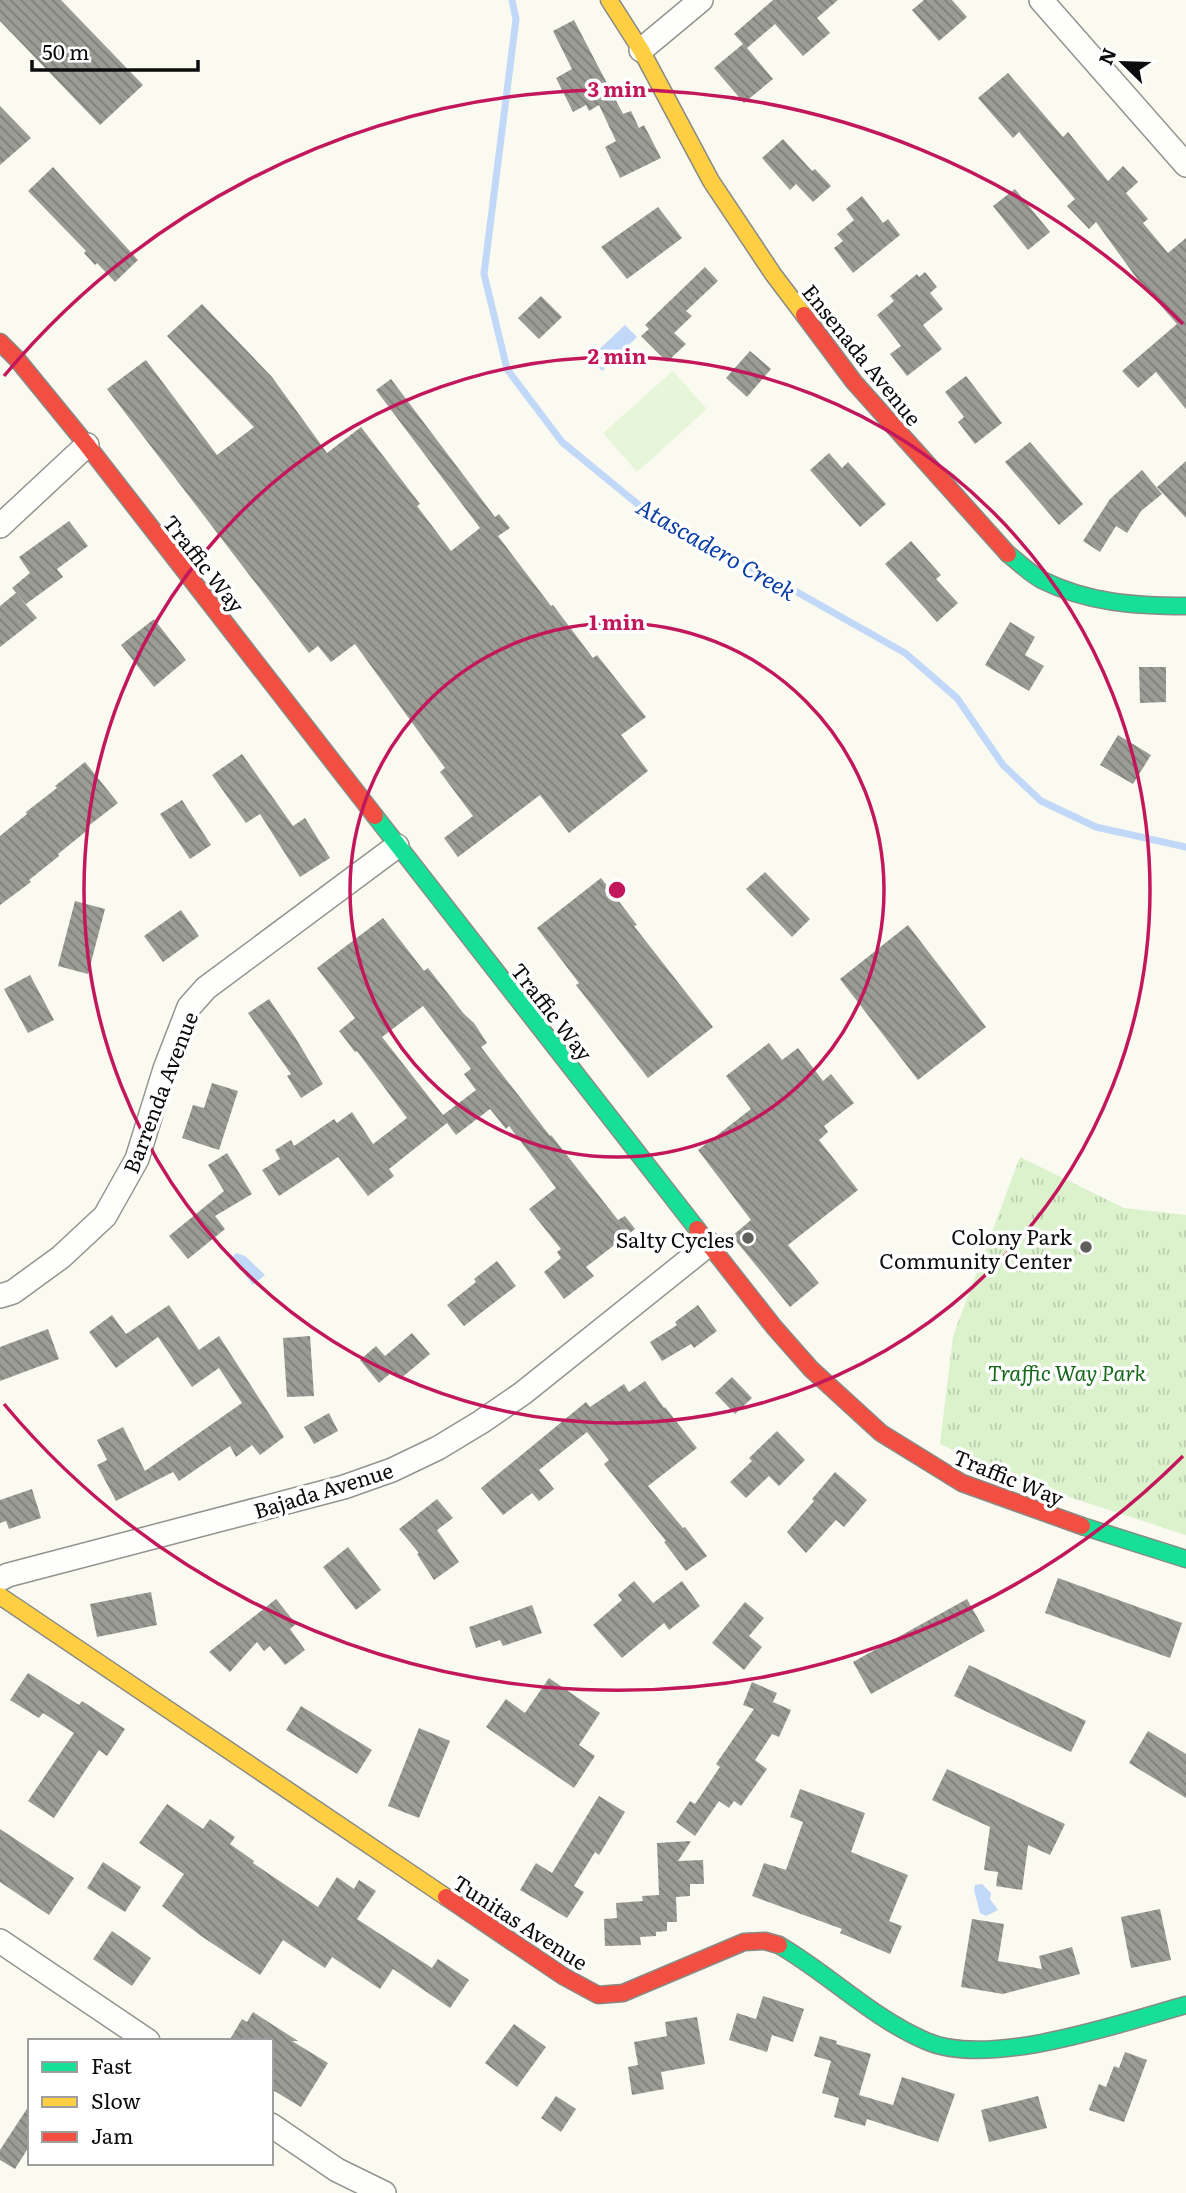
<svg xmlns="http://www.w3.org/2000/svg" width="1186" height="2193" font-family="Literata,serif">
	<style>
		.grass { fill: url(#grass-tufts) }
		.pitch { fill: #e7f6d8 }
		.water { fill: #c2d8f8 }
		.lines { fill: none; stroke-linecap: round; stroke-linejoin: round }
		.stream { stroke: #c2d8f8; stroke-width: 7 }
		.building { fill: url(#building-back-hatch); fill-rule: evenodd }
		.street-casing { stroke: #93938f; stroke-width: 26 }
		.fast-casing { stroke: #8a8a85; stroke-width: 19 }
		.slow-casing { stroke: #8a8a85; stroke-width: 19 }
		.jam-casing { stroke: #8a8a85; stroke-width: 19 }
		.street { stroke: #fefefd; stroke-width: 23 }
		.fast { stroke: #16e098; stroke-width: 16 }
		.slow { stroke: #ffcf43; stroke-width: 16 }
		.jam { stroke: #f24e42; stroke-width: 16 }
		.ring { fill: none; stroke: #c2185b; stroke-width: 3.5 }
		.poi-dot { fill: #5f5f5c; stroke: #fff; stroke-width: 2.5 }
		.labels { text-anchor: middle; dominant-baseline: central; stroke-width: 7; stroke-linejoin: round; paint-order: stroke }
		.street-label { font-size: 21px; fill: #0c0c0c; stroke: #fff }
		.poi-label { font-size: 21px; fill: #0c0c0c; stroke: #fff; text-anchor: end }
		.park-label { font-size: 21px; font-style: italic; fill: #17681a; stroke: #fff }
		.water-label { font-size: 23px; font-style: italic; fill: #0b3da7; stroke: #fff }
		.centre { fill: #c2185b; stroke: #fff; stroke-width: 3.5 }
		.ring-label { font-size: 21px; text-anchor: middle; font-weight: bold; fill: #c2185b; stroke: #fff; stroke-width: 7; stroke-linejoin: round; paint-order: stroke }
	</style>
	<defs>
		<pattern id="grass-tufts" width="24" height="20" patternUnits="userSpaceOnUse" patternTransform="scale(1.75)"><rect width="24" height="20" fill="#dbf2cd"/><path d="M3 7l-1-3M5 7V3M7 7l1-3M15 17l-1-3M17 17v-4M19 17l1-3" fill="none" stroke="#bbceaf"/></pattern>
		<pattern id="building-back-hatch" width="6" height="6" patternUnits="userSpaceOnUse" patternTransform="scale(1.75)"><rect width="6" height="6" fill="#9c9c96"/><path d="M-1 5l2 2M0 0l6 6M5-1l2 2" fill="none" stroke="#7e7e79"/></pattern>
	</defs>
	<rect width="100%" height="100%" fill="#fafaf0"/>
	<path class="grass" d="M1020,1157L1124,1208L1186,1215V1535L1023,1482L940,1444L953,1336Z"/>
	<path class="pitch" d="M673,371L707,409L637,472L603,433Z"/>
	<g class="water">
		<path d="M625,325L637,337L602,371L590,358Z"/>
		<path d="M236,1253L245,1256L265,1275L253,1285L235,1262L233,1256Z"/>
		<path d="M982,1884L991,1893L990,1899L998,1910L986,1916L980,1913L974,1890L975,1885Z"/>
	</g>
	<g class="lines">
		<path class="stream" d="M512,0L516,19L484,274L507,369L562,442L651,515L797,592L905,653L957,698L1003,765L1041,801L1096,827L1186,847"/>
	</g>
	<g class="building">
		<path d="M0,0H61L143,85L100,125L0,21Z"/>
		<path d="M773,0H838L817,18L830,33L803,56L775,24L747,48L773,79L744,103L714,68L743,44L734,34Z"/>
		<path d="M924,0H952L967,17L939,41L912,10Z"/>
		<path d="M574,20L623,114L631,111L639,128L644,125L661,158L620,178L605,147L616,141L599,105L589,111L586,105L573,112L556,78L572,69L553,31Z"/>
		<path d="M1008,73L1063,137L1068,132L1108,181L1123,166L1138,182L1126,193L1148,219L1143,223L1168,253L1186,238V409L1156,372L1138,388L1122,371L1177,324L1138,280L1096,222L1089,229L1067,206L1075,199L1019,132L1013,138L978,98Z"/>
		<path d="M0,106L31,138L0,165Z"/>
		<path d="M783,139L812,171L815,169L831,186L813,202L796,184L790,190L762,158Z"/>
		<path d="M53,167L138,260L115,282L97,263L95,265L84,253L86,251L28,191Z"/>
		<path d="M1015,189L1050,232L1028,250L993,206Z"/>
		<path d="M862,196L883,223L888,219L900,235L853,273L834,248L843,241L837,234L854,220L846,209Z"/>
		<path d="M658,207L682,238L627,279L601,247Z"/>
		<path d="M705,267L718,281L686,311L692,316L674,333L686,344L667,362L641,336L649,329L645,325Z"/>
		<path d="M925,272L937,287L930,293L943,309L923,325L942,349L907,376L890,354L901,346L877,315L894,301L890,296L917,274L919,277Z"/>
		<path d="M541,296L562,317L539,339L518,318Z"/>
		<path d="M202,304L272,377L327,453L361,427L420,504L417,506L451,551L480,528L376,390L391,379L495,517L499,514L510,528L498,536L551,606L553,605L593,658L597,655L646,717L621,735L648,771L569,833L540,795L458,857L444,838L473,816L440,772L445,768L355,644L331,662L318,646L309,653L107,389L146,360L217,455L254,427L167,336Z"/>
		<path d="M750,351L771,369L747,397L726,378Z"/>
		<path d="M966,376L1002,423L975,444L958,422L964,417L945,392Z"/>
		<path d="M1030,442L1083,504L1059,525L1005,462Z"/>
		<path d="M829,453L842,468L848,462L886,504L860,527L810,470Z"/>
		<path d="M1186,461V518L1157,487Z"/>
		<path d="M1142,470L1162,494L1141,511L1127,533L1116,526L1100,552L1083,541L1110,499Z"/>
		<path d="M69,521L88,546L57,569L63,577L26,604L12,588L30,573L19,557Z"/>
		<path d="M911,541L941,575L936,579L958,603L937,622L885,564Z"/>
		<path d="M16,593L37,618L0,647V606Z"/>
		<path d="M154,619L186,660L154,687L121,645Z"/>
		<path d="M1010,622L1035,637L1025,655L1044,666L1029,691L985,665Z"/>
		<path d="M1139,667H1166V702L1140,703Z"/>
		<path d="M1118,735L1151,755L1133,784L1100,765Z"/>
		<path d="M242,754L293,826L305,818L330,858L300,877L260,814L246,823L212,775Z"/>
		<path d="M85,762L118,803L87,827L89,829L58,854L59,856L29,880L31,882L0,905V836L27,814L26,812L57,788L55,786Z"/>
		<path d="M182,800L211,845L190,859L160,814Z"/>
		<path d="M765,872L810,919L792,937L746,889Z"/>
		<path d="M601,878L637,925L634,926L713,1027L648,1078L576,985L579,983L537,928Z"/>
		<path d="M75,901L105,909L88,974L58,966Z"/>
		<path d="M181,910L199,936L163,962L144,936Z"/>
		<path d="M383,918L424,971L428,968L464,1014L474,1023L487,1043L481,1047L550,1136L551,1135L618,1220L625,1216L635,1229L586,1267L594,1276L564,1299L544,1272L561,1258L557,1252L561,1249L529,1209L556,1188L509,1126L506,1129L490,1109L456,1135L447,1123L389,1169L394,1176L368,1196L338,1157L279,1196L262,1170L280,1159L275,1150L291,1140L294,1146L334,1119L337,1123L352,1112L373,1144L407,1118L357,1051L355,1052L339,1031L355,1018L317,968ZM423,1006L471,1069L464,1074L476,1090L443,1115L382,1037Z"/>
		<path d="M908,925L986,1027L918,1080L840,979Z"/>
		<path d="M30,975L54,1020L28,1033L4,989Z"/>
		<path d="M269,999L295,1037L323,1084L301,1098L287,1076L291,1074L248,1013Z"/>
		<path d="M769,1043L782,1060L798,1048L823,1081L831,1074L854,1103L824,1126L828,1132L819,1140L858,1190L788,1245L819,1283L790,1307L732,1236L751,1220L698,1150L751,1109L726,1076Z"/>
		<path d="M212,1083L238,1091L219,1150L182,1138L193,1105L204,1108Z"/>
		<path d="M227,1153L252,1194L215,1216L225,1229L188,1259L169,1236L224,1191L208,1165Z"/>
		<path d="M497,1261L516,1286L464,1326L447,1305L476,1282L474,1279Z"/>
		<path d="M169,1305L199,1350L219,1336L284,1437L260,1455L252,1445L236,1457L230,1446L179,1481L173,1472L116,1501L97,1465L107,1460L97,1440L123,1427L145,1471L242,1403L219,1368L192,1387L158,1337L116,1368L89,1332L112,1315L126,1334Z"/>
		<path d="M698,1305L717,1331L694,1348L691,1344L662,1361L650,1342L677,1325L675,1322Z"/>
		<path d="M48,1329L59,1359L0,1381V1347Z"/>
		<path d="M412,1333L430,1354L400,1379L393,1371L379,1383L360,1360L376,1346L385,1356Z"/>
		<path d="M310,1336L314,1396L287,1397L283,1338Z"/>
		<path d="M732,1377L752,1398L735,1414L715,1393Z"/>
		<path d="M645,1381L664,1408L665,1407L697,1448L648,1486L683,1528L685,1527L707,1556L686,1571L664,1542L666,1541L604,1464L609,1460L587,1432L539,1470L554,1489L539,1501L532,1493L503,1515L481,1488L586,1402L590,1407L624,1384L629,1392Z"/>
		<path d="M329,1413L338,1431L314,1444L304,1427Z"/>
		<path d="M777,1431L805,1460L779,1486L769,1476L746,1498L730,1482L752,1461L749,1458Z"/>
		<path d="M835,1472L867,1500L844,1527L836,1520L806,1553L787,1532L814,1501L812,1499Z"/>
		<path d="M32,1489L41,1518L9,1529L6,1521L0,1523V1500Z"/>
		<path d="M437,1499L453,1518L437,1530L459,1562L434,1580L417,1554L419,1553L399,1529Z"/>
		<path d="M348,1547L381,1590L356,1610L323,1567Z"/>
		<path d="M1058,1578L1182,1623L1170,1658L1045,1613Z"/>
		<path d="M634,1581L653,1603L682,1581L700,1606L669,1630L664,1623L622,1658L593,1625L622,1600L618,1595Z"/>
		<path d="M151,1592L157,1625L97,1637L90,1604Z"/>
		<path d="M276,1599L296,1624L290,1629L305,1650L285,1665L270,1646L264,1651L257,1642L230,1672L209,1652Z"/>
		<path d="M967,1599L985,1631L871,1694L853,1662Z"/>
		<path d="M745,1602L764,1618L749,1636L762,1647L744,1670L712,1643Z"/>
		<path d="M532,1605L542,1633L503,1646L500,1640L476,1648L469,1627Z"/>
		<path d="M969,1665L1086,1721L1071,1752L954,1696Z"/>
		<path d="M28,1673L79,1705L82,1701L125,1729L107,1756L99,1750L54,1818L28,1801L74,1733L43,1713L39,1718L10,1700Z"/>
		<path d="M549,1678L600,1713L579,1745L595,1756L574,1788L486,1727L506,1699L525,1713Z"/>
		<path d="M752,1682L777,1693L773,1702L791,1710L779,1737L772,1734L755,1760L767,1769L741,1806L734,1801L729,1808L719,1801L695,1836L676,1822L690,1801L695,1804L720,1767L716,1764L754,1709L743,1705Z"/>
		<path d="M301,1706L372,1750L357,1774L286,1730Z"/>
		<path d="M419,1728L450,1741L419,1818L388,1806Z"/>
		<path d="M1148,1731L1186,1754V1798L1129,1763Z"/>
		<path d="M947,1769L1065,1824L1050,1855L1028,1845L1022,1890L996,1886L998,1872L984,1870L990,1827L932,1800Z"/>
		<path d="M800,1789L865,1813L851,1852L908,1875L889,1921L902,1926L890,1954L840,1933L842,1929L752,1896L764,1863L786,1870L803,1822L790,1817Z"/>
		<path d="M599,1796L625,1812L599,1855L595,1852L574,1886L584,1892L567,1918L520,1890L536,1863L552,1873Z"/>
		<path d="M167,1804L203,1829L210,1819L235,1837L230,1844L254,1861L253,1863L318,1907L337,1877L354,1889L359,1880L376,1891L357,1919L432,1968L438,1959L469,1980L450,2008L393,1969L380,1989L332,1957L325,1968L283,1940L260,1975L201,1936L162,1906L184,1874L139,1843Z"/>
		<path d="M0,1829L74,1878L49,1915L0,1882Z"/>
		<path d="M691,1841L678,1861L703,1860L704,1884H690V1896L676,1897L677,1922H667V1931L656,1932V1936L640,1937L641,1945L605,1946L604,1919L617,1918L616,1903L643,1901L642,1896L659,1895L657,1843Z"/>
		<path d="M103,1862L141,1887L125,1912L87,1888Z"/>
		<path d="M1160,1909L1171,1960L1131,1968L1121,1917Z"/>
		<path d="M972,1919L1004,1924L998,1961L1042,1969L1039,1956L1072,1947L1080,1974L1003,1994L961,1987Z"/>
		<path d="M112,1931L151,1958L132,1986L93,1959Z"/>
		<path d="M763,1996L804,2009L793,2042L772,2035L767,2052L729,2040L737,2013L756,2019Z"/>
		<path d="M253,2012L298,2041H292L328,2063L301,2107L271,2089V2041H229L242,2019L247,2022Z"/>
		<path d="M697,2017L705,2064L661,2072L664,2089L632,2095L628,2067L638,2065L634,2042L667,2036L665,2022Z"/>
		<path d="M514,2024L546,2047L517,2087L485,2063Z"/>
		<path d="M820,2036L837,2041L836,2044L871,2054L859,2095L893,2105L902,2077L955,2094L938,2142L867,2119L865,2126L834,2117L839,2098L822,2093L831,2061L814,2056Z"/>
		<path d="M1125,2052L1147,2060L1124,2122L1089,2110L1099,2084L1106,2087L1114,2066L1119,2068Z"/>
		<path d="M556,2096L576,2109L561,2132L541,2118Z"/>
		<path d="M1038,2096L1047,2128L989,2142L981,2110Z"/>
		<path d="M30,2104V2145L15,2169L0,2160V2150Z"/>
	</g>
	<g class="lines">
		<g class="street-casing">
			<g id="street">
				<path d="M1041,0L1186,165"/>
				<path d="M641,50L701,0"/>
				<path d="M0,526L87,445"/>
				<path d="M0,1296L13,1292L61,1257L105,1216L137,1159L165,1069L189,1007L206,988L397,846"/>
				<path d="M0,1579L8,1575L344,1487L392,1470L438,1448L481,1422L523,1393L709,1244"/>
				<path d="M0,1941L148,2041"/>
				<path d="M271,2125L337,2170L384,2193"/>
			</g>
		</g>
		<g class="fast-casing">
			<g id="fast">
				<path d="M1008,554C1019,562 1030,574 1042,580C1088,603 1136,606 1186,606"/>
				<path d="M375,816L697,1229"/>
				<path d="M1082,1526L1186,1559"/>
				<path d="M779,1945C829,1974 872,2018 926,2041C989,2069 1121,2023 1186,2005"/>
			</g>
		</g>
		<g class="slow-casing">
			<g id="slow">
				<path d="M609,0L641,50L711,181L773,274L804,315"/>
				<path d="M0,1596L446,1897"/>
			</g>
		</g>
		<g class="jam-casing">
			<g id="jam">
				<path d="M804,315L854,382L1008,554"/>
				<path d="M0,342L16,358L87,445L375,816"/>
				<path d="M697,1229L774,1327L811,1369L881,1433L962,1483L1082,1526"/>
				<path d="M446,1897L563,1976L598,1995L623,1993L744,1942L765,1941L779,1945"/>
			</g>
		</g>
		<use href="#street" class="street"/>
		<use href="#fast" class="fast"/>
		<use href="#slow" class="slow"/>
		<use href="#jam" class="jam"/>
	</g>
	<g class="ring">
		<circle cx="617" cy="890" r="267"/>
		<circle cx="617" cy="890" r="533"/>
		<path d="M1183 1456A800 800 0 0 1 4 1404M4 376A800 800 0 0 1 1183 324"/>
	</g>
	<g class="poi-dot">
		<circle cx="748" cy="1238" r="7"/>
		<circle cx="1086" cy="1247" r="7"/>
	</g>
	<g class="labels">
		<g class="street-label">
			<text transform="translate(863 354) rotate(51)">Ensenada Avenue</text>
			<text transform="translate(205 563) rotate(52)">Traffic Way</text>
			<text transform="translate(553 1011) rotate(52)">Traffic Way</text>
			<text transform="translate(159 1092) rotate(-69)">Barrenda Avenue</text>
			<text transform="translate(1009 1476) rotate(22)">Traffic Way</text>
			<text transform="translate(323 1489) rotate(-17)">Bajada Avenue</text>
			<text transform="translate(521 1921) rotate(33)">Tunitas Avenue</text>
		</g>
		<g class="poi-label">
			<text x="1072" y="1235">Colony Park<tspan x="1072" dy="24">Community Center</tspan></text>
			<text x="734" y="1238">Salty Cycles</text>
		</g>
		<g class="park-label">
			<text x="1067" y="1371">Traffic Way Park</text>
		</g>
		<g class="water-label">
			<text transform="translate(717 548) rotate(30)">Atascadero Creek</text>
		</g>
	</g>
	<circle cx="617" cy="890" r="10" class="centre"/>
	<g class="ring-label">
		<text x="617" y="97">3 min</text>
		<text x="617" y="364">2 min</text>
		<text x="617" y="630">1 min</text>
	</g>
	<rect x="28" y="2039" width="245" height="126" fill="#ffffff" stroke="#9e9e9e" stroke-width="2"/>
	<rect x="42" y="2062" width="35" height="10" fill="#16e098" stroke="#9e9e9e" stroke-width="2"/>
	<text x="91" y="2074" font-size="21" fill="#0c0c0c">Fast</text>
	<rect x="42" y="2097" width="35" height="10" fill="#ffcf43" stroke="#9e9e9e" stroke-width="2"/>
	<text x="91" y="2109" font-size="21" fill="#0c0c0c">Slow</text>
	<rect x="42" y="2132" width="35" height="10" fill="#f24e42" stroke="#9e9e9e" stroke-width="2"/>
	<text x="91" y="2144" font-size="21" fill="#0c0c0c">Jam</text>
	<g transform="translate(1123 63) rotate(293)" stroke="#ffffff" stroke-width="5" paint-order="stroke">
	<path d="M0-5L12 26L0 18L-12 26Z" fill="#0c0c0c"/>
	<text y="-10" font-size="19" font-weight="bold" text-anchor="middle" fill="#0c0c0c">N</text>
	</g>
	<path d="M32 60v10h166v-10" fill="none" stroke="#0c0c0c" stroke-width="3.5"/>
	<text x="42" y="60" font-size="21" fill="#0c0c0c" stroke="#ffffff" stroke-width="5" paint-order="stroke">50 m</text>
</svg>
